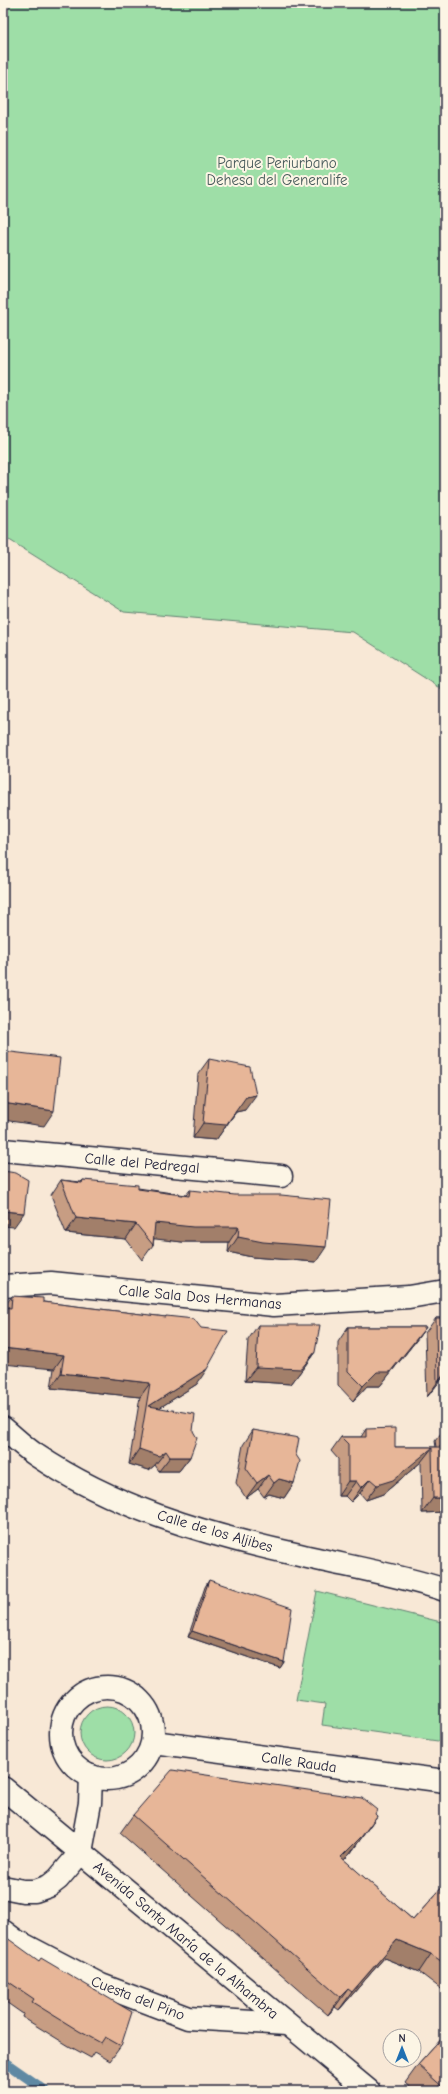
<svg xmlns="http://www.w3.org/2000/svg" width="448" height="2094" font-family="'Comic Neue',sans-serif">
	<style>
		.green { fill: #9edea7; stroke: #608071 }
		.lines { fill: none; stroke-linecap: round; stroke-linejoin: round }
		.stream { stroke: #5f89a3; stroke-width: 10 }
		.minor-casing { stroke: #22223b; stroke-width: 25 }
		.tertiary-casing { stroke: #22223b; stroke-width: 25 }
		.minor { stroke: #fcf5e5; stroke-width: 22 }
		.tertiary { stroke: #fcf5e5; stroke-width: 22 }
		.wall { fill: #c79d83; stroke: #22223b }
		.shaded-wall { fill: #a27f6a; stroke: #22223b }
		.building { fill: #e7b698; stroke: #22223b }
		.labels { text-anchor: middle; dominant-baseline: central; stroke-width: 4; stroke-linejoin: round; paint-order: stroke }
		.park-label { font-size: 15px; fill: #475a5b; stroke: #fcf5e5 }
		.street-label { font-size: 15px; fill: #22223b; stroke: #fcf5e5 }
	</style>
	<rect width="100%" height="100%" fill="#f8e8d6"/>
	<filter id="ink" filterUnits="userSpaceOnUse"><feTurbulence type="fractalNoise" baseFrequency=".025" numOctaves="2"/><feDisplacementMap in="SourceGraphic" scale="8" xChannelSelector="R" yChannelSelector="G"/><feConvolveMatrix kernelMatrix="1 2 1 2 8 2 1 2 1" color-interpolation-filters="sRGB"/></filter>
	<g filter="url(#ink)">
		<g class="green">
			<path d="M3,3H445V691L353,632L124,612L3,536Z"/>
			<path d="M317,1591L445,1623V1742L322,1725L325,1704L296,1700Z"/>
			<circle cx="107" cy="1733" r="27"/>
		</g>
		<g class="lines">
			<path class="stream" d="M3,2061L46,2091"/>
			<g class="minor-casing">
				<g id="minor">
					<path d="M3,1150L281,1176"/>
					<path d="M3,1286L51,1283L274,1305L409,1297L445,1291"/>
					<path d="M3,1428C14,1437 24,1447 36,1455C113,1507 204,1534 295,1554C345,1566 396,1574 445,1590"/>
					<circle cx="107" cy="1733" r="46"/>
					<path d="M153,1742L445,1781"/>
					<path d="M3,1887L23,1891H35L49,1886L58,1879L81,1852L90,1803L91,1776"/>
					<path d="M3,1931L15,1940L101,1985L188,2018L286,2024"/>
				</g>
			</g>
			<g class="tertiary-casing">
				<path id="tertiary" d="M3,1788L369,2091"/>
			</g>
			<use href="#minor" class="minor"/>
			<use href="#tertiary" class="tertiary"/>
		</g>
		<g class="wall">
			<path d="M209,1059L245,1110L236,1112L216,1140L193,1138L198,1074Z"/>
			<path d="M61,1180L81,1182L83,1180L186,1195L190,1190L316,1262L252,1257L228,1252L229,1242H182L154,1238L153,1245L142,1260L126,1239L66,1233L51,1195Z"/>
			<path d="M12,1296L43,1302L165,1317L166,1316L197,1384L159,1408L193,1431L190,1457L179,1471H159L155,1465L149,1470L129,1464L140,1397L51,1388L54,1369L4,1307Z"/>
			<path d="M436,1318H445V1375L427,1397L425,1333Z"/>
			<path d="M258,1325L315,1352L304,1367L291,1384L245,1381L248,1340Z"/>
			<path d="M348,1327H426L415,1342L380,1386H367L353,1401L338,1385V1342Z"/>
			<path d="M445,1428V1512L422,1513L421,1462L383,1494L366,1500L360,1493L351,1502L345,1496H338V1459L331,1451L341,1437H361L366,1429L395,1447H436L435,1441Z"/>
			<path d="M253,1430L296,1455L294,1483L284,1498L269,1494L264,1497L258,1489L246,1498L236,1483L243,1445Z"/>
			<path d="M209,1580L284,1662L280,1668L188,1637L205,1587Z"/>
			<path d="M375,1814L377,1816L350,1854L344,1860L413,1920L445,1884V1992L419,1972L384,1958L339,2010L335,2007L328,2015L120,1833L133,1815Z"/>
			<path d="M3,1935L121,2046L110,2061L95,2052L91,2058L69,2046L22,2017L23,2014L3,2000Z"/>
			<path d="M445,2035V2091H414L405,2083L418,2065Z"/>
		</g>
		<g class="shaded-wall">
			<path d="M256,1095L245,1110L236,1112L216,1140L193,1138L203,1123L246,1097Z"/>
			<path d="M3,1103L54,1111L44,1126L3,1120Z"/>
			<path d="M3,1211L24,1213L14,1227L3,1226Z"/>
			<path d="M76,1218L136,1224L126,1239L66,1233Z"/>
			<path d="M155,1223L239,1227L229,1242H182L147,1238Z"/>
			<path d="M238,1237L326,1247L316,1262L252,1257L228,1252Z"/>
			<path d="M426,1327L415,1342L380,1386H367L353,1401L363,1386L377,1372Z"/>
			<path d="M3,1348L64,1355L54,1369L3,1364Z"/>
			<path d="M315,1352L304,1367L291,1384L245,1381L256,1367Z"/>
			<path d="M207,1369L197,1384L145,1417L149,1406Z"/>
			<path d="M61,1373L150,1383L140,1397L51,1388Z"/>
			<path d="M445,1373V1375L427,1397L437,1383Z"/>
			<path d="M432,1448L421,1462L383,1494L366,1500L377,1485Z"/>
			<path d="M139,1449L166,1451L155,1465L149,1470L129,1464Z"/>
			<path d="M170,1457H190L179,1471H159Z"/>
			<path d="M268,1475L258,1489L246,1498L257,1483Z"/>
			<path d="M279,1479L294,1483L284,1498L269,1494L264,1497L274,1483Z"/>
			<path d="M370,1479L360,1493L351,1502L361,1488Z"/>
			<path d="M348,1481H356L345,1496H338Z"/>
			<path d="M433,1498H445V1512L422,1513Z"/>
			<path d="M192,1631L284,1662L280,1668L188,1637Z"/>
			<path d="M377,1816L350,1854L328,1875L341,1857Z"/>
			<path d="M397,1940L431,1954L419,1972L384,1958L339,2010L352,1992Z"/>
			<path d="M348,1989L335,2007L328,2015L340,1997Z"/>
		</g>
		<g class="building">
			<path d="M3,1051L60,1058L54,1111L3,1103Z"/>
			<path d="M209,1059L250,1067L256,1095L246,1097L226,1125L203,1123Z"/>
			<path d="M3,1171L16,1173L28,1180L24,1213L3,1211Z"/>
			<path d="M61,1180L82,1183L83,1180L138,1185V1189L189,1196L190,1190L235,1195H281L331,1200L326,1247L263,1242L238,1237L239,1227H193L155,1223L153,1245L136,1224L76,1218Z"/>
			<path d="M12,1296L43,1298V1302L166,1317V1316L194,1319L201,1328L228,1331L207,1369L149,1406L195,1414L193,1431L197,1438L190,1457H170L166,1451L159,1456L139,1449L150,1383L61,1373L64,1355L3,1348V1307L11,1308Z"/>
			<path d="M436,1318H445V1373L437,1383Z"/>
			<path d="M258,1325H320L315,1352L301,1369L256,1367Z"/>
			<path d="M348,1327H426L390,1372H377L363,1386L348,1371Z"/>
			<path d="M395,1428V1447H445V1498H433L432,1448L393,1480L377,1485L370,1479L361,1488L356,1481H348V1444L341,1437H366V1429Z"/>
			<path d="M253,1430L299,1438L296,1455L300,1461L294,1483L279,1479L274,1483L268,1475L257,1483L246,1468Z"/>
			<path d="M209,1580L292,1608L284,1662L192,1631Z"/>
			<path d="M172,1770L362,1798L377,1810L375,1814L377,1816L362,1836L341,1857L413,1920L445,1884V1964L431,1954L397,1940L352,1992L348,1989L340,1997L133,1815Z"/>
			<path d="M3,1935L39,1961L41,1958L132,2012L121,2046L105,2037L101,2043L79,2031L32,2002L34,1999L3,1978Z"/>
			<path d="M445,2035V2089L418,2065Z"/>
		</g>
	</g>
	<g class="labels">
		<g class="park-label">
			<text x="277" y="163">Parque Periurbano<tspan x="277" dy="17">Dehesa del Generalife</tspan></text>
		</g>
		<g class="street-label">
			<text transform="translate(142 1163) rotate(5)">Calle del Pedregal</text>
			<text transform="translate(200 1297) rotate(5)">Calle Sala Dos Hermanas</text>
			<text transform="translate(215 1531) rotate(16)">Calle de los Aljibes</text>
			<text transform="translate(299 1762) rotate(8)">Calle Rauda</text>
			<text transform="translate(186 1940) rotate(40)">Avenida Santa María de la Alhambra</text>
			<text transform="translate(138 1998) rotate(21)">Cuesta del Pino</text>
		</g>
	</g>
	<rect width="448" height="2094" fill="none" stroke="#fcf5e5" stroke-width="16"/>
	<rect x="8" y="8" width="432" height="2078" fill="none" stroke="#22223b" stroke-width="1.5" filter="url(#ink)"/>
	<g transform="translate(402 2048)"><circle r="19" fill="#fcf5e5" stroke="#a5a1a1"/>
	<path d="M0-3L7 15L0 10L-7 15Z" fill="#1f6fb2"/>
	<text y="-6" font-size="11" font-weight="bold" text-anchor="middle" fill="#22223b">N</text>
	</g>
</svg>
